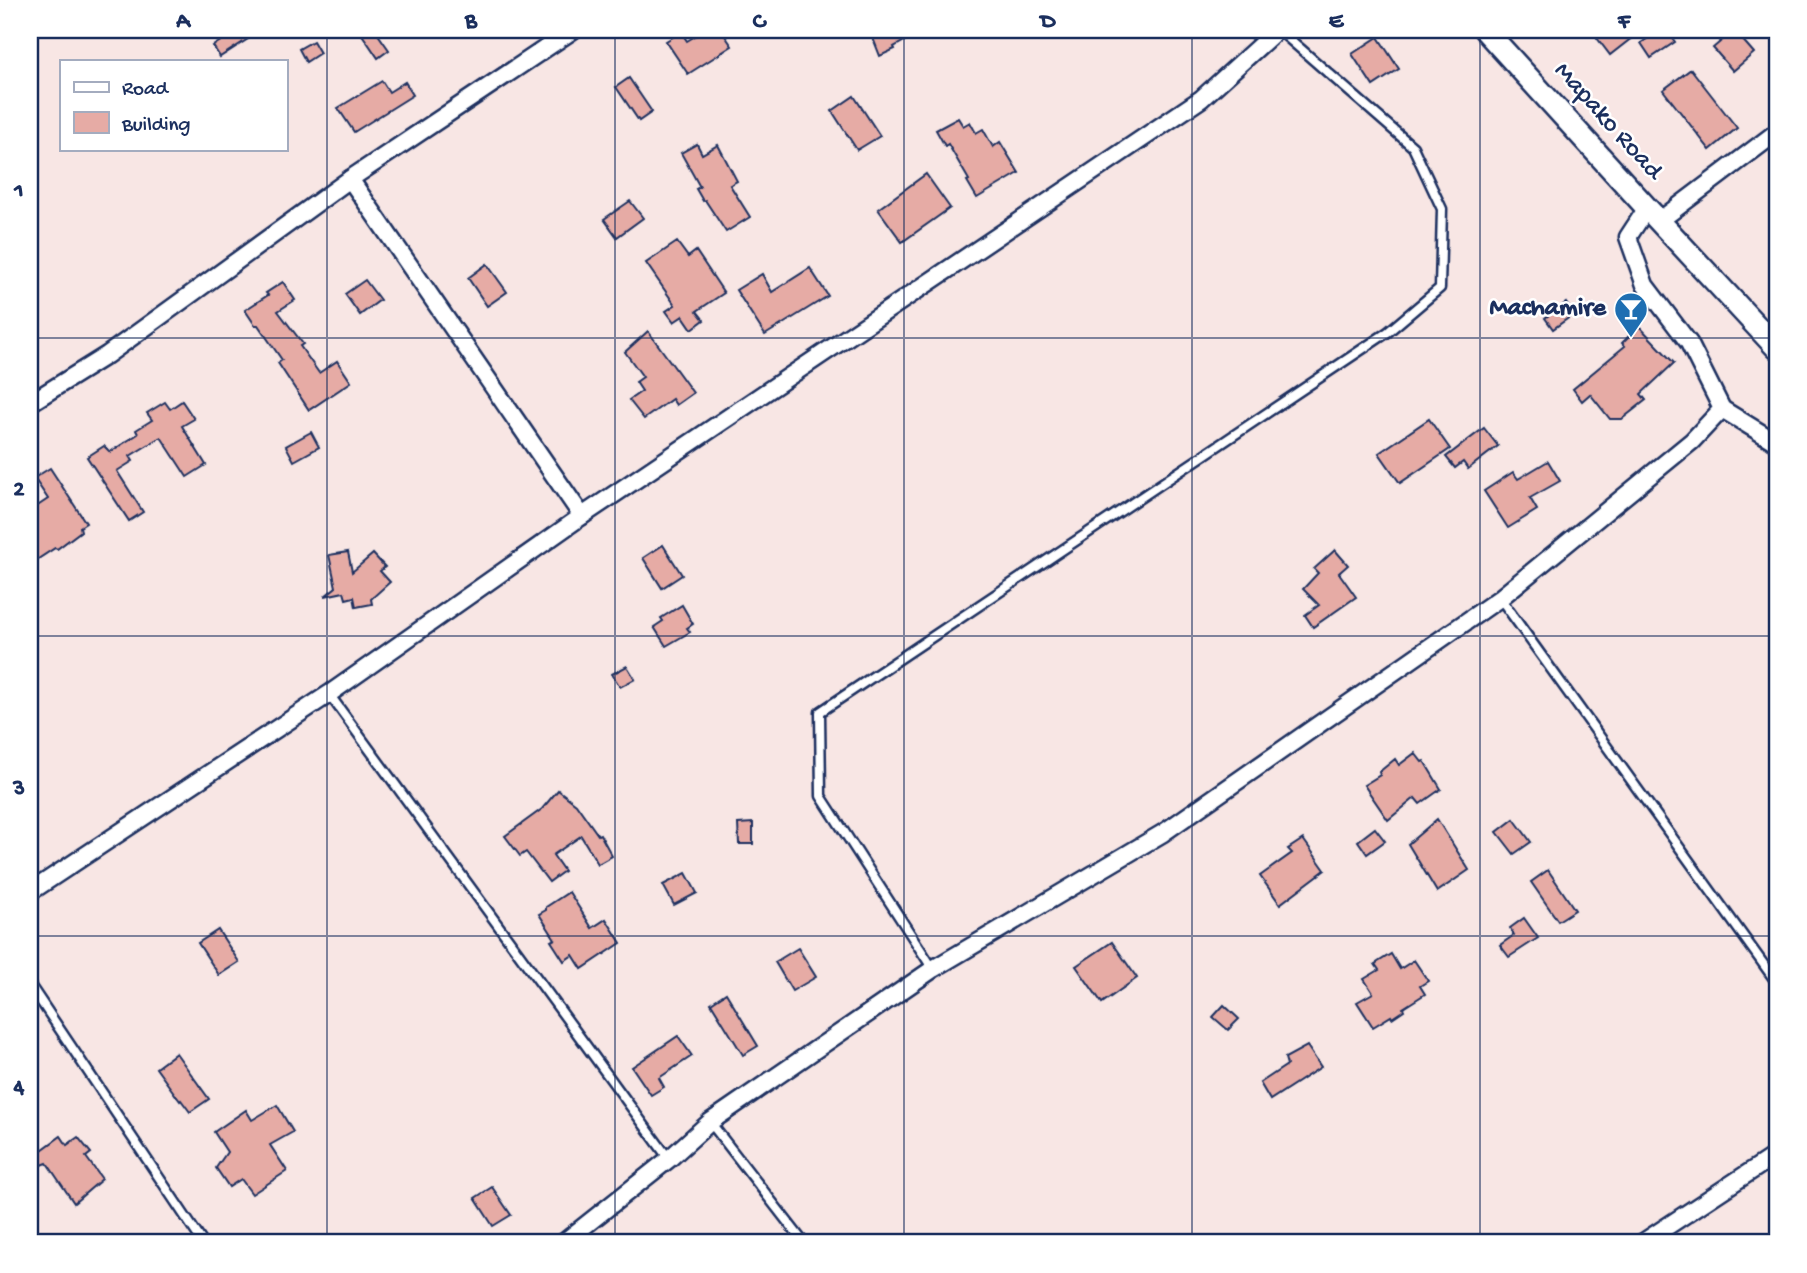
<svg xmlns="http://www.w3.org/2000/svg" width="1807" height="1273" font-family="'Gochi Hand',sans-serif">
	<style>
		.building { fill: #e6aba5; stroke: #1b2f5e; stroke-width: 2 }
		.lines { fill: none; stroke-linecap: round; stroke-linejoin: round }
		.service-casing { stroke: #1b2f5e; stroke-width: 13 }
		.minor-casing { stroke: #1b2f5e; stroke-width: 21 }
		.tertiary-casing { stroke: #1b2f5e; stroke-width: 26 }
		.service { stroke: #fff; stroke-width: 8 }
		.minor { stroke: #fff; stroke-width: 16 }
		.tertiary { stroke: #fff; stroke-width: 21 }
		.grid { fill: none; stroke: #1b2f5e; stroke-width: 2; stroke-opacity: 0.55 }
		.labels { text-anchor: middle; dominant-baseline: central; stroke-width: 5; stroke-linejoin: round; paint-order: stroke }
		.street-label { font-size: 26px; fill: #1b2f5e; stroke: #fff }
		.poi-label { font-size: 26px; font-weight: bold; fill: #1b2f5e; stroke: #fff; text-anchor: end }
		.neatline { fill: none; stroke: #1b2f5e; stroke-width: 2.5 }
		.grid-label { font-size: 23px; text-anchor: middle; font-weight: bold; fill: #1b2f5e }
	</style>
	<rect width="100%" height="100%" fill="#f8e6e4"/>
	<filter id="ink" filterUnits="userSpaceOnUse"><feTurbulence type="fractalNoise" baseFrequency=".0143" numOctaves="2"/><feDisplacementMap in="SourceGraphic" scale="14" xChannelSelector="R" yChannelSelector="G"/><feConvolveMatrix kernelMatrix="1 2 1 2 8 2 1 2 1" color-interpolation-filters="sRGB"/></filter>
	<g filter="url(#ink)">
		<g class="building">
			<path d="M238,30H241L248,39L220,57L213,46Z"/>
			<path d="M359,30H375L389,50L378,58Z"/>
			<path d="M705,30H721L732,46L688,74L666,41L681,32L687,41Z"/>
			<path d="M892,30H924L894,47L895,49L880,56L873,38Z"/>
			<path d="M1607,30H1642L1610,55L1597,38Z"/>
			<path d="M1660,30H1667L1675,42L1651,58L1641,43Z"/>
			<path d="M1734,30L1754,53L1733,71L1713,48Z"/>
			<path d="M1378,37L1399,69L1373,86L1352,54Z"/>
			<path d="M313,41L320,53L306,62L299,49Z"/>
			<path d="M1691,69L1737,128L1710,150L1663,90Z"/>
			<path d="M629,78L652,112L639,121L616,87Z"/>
			<path d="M382,81L389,92L405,82L413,95L354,132L338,108Z"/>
			<path d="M854,96L880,136L857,150L832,111Z"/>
			<path d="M958,118L963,126L970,122L976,133L983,129L993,147L1000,142L1019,173L977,198L967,181L969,180L948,144L945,146L936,130Z"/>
			<path d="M697,144L702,154L718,145L737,181L730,185L750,217L726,232L705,200L703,201L696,189L700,187L681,153Z"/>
			<path d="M926,174L950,208L902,242L878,209Z"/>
			<path d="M630,201L643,218L617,237L604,219Z"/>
			<path d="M677,242L688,257L696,251L724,293L697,311L704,320L692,329L683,316L674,322L666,311L675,305L646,263Z"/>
			<path d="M487,264L507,292L487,306L468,278Z"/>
			<path d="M810,268L828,296L765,335L736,290L762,274L772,292Z"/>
			<path d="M365,280L380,300L360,315L345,294Z"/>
			<path d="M283,282L295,300L278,311L303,344L300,346L319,373L337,361L351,382L309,410L278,363L282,360L258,325H255L245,310L268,295L266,293Z"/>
			<path d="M1566,303L1574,314L1553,329L1545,318Z"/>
			<path d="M1639,326L1674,363L1641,394L1646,400L1622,419H1610L1590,394L1582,401L1573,389L1625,346L1622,343Z"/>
			<path d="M648,331L693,393L676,405L672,399L644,419L629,400L642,391L636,382L643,377L625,352Z"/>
			<path d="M182,401L194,419L182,426L206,465L187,477L161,437L130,456L133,461L117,471L143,512L129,521L87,457L104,446L110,452L138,434L136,430L152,420L147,413L165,402L170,409Z"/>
			<path d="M1429,419L1450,449L1400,483L1379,453Z"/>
			<path d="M1484,428L1498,446L1468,469L1463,462L1455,468L1446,457Z"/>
			<path d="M311,432L319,447L294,461L286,446Z"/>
			<path d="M1548,461L1560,481L1530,498L1537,510L1508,528L1484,491L1513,472L1518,479Z"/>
			<path d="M50,468L86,523L80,527L81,531L57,549L55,548L35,561L30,552V511L48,499L34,478Z"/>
			<path d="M663,545L682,575L662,588L643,558Z"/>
			<path d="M1335,550L1348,565L1339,573L1356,597L1313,627L1305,615L1319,605L1303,589L1318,573L1314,569Z"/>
			<path d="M348,552L352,572L373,554L385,567L380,571L390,582L371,599L372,604L356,607L354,597L346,599L344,592L325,596L336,587L329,555Z"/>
			<path d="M682,605L693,624L687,628L690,632L666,646L654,627L663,621L661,618Z"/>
			<path d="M627,666L635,679L620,687L612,674Z"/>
			<path d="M1415,753L1422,762L1424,761L1441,789L1420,804L1415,798L1388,820L1364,785L1380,775L1379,772L1395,759L1399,765Z"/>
			<path d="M558,790L576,804L598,835L600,834L612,856L598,864L581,836L553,855L564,871L549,882L526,852L520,856L505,836L542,809Z"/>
			<path d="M1437,819L1469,870L1437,892L1408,844Z"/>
			<path d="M1514,819L1531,842L1514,854L1497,832Z"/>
			<path d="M753,823V844H739L738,824Z"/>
			<path d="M1375,828L1385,841L1367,854L1358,841Z"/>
			<path d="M1303,839L1325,870L1280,904L1260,876L1292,853L1288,849Z"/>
			<path d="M1548,870L1575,910L1558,921L1531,882Z"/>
			<path d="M686,873L697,893L674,905L663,885Z"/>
			<path d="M569,892L592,928L606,919L621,943L582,969L573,955L564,961L551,941L555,939L539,914L546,910V907Z"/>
			<path d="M1524,918L1538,938L1509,957L1500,945L1514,935L1510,928Z"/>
			<path d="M218,930L239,962L219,975L198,943Z"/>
			<path d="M1112,942L1137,978L1102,1003L1076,966Z"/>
			<path d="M798,948L816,977L792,991L775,962Z"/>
			<path d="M1391,954L1400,969L1414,960L1428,981L1420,986L1425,994L1403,1008L1404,1010L1392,1018L1391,1016L1373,1027L1357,1002L1373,993L1364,979L1379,970L1375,964Z"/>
			<path d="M726,993L758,1046L743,1055L711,1003Z"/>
			<path d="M1224,1005L1239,1019L1228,1030L1213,1017Z"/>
			<path d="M678,1036L692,1056L659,1078L664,1087L651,1095L632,1067Z"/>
			<path d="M1307,1046L1321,1067L1270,1100L1260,1083L1287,1065L1285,1058Z"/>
			<path d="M176,1053L209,1099L190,1112L181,1100L180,1101L156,1068Z"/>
			<path d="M277,1105L293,1132L270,1145L287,1171L252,1194L241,1179L229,1187L216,1168L227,1152L214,1132L246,1110L252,1120Z"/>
			<path d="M61,1136L67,1145L78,1137L91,1153L86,1157L102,1179L74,1203L47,1163L42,1165L35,1155Z"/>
			<path d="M492,1187L511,1215L493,1226L475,1198Z"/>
		</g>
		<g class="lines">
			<g class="service-casing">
				<g id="service">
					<path d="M1500,598L1777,983"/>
					<path d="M329,694L669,1159"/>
					<path d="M933,969L821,796L820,712L1388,332L1440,288L1442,209L1413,147L1279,30"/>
					<path d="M30,985L203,1243"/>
					<path d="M710,1122L804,1243"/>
				</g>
			</g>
			<g class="minor-casing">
				<g id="minor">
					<path d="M350,179L582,516"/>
					<path d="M1659,221L1777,132"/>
					<path d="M30,403L107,355L350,179L573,30"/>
					<path d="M1722,409L1774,441L1777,445"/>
					<path d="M30,892L329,694L582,516L1201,99L1277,30"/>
					<path d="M563,1243L669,1159L710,1122L933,969L1163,833L1500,598L1692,441L1722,409L1689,343L1645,285L1628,237L1647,208"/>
					<path d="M1642,1243L1777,1154"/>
				</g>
			</g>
			<g class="tertiary-casing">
				<path id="tertiary" d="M1485,30L1647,208L1777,348"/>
			</g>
			<use href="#service" class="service"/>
			<use href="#minor" class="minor"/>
			<use href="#tertiary" class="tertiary"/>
		</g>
	</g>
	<path class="grid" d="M327,30V1243M615,30V1243M904,30V1243M1192,30V1243M1480,30V1243M30,338H1777M30,636H1777M30,936H1777"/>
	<defs>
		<g id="bar-pin" transform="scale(1.75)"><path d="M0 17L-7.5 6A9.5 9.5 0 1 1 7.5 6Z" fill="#1f6fb2" stroke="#fff"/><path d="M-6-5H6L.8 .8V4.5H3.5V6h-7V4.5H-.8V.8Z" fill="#fff"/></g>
	</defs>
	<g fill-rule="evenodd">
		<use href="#bar-pin" x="1631" y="309"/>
	</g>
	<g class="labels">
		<g class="street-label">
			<text transform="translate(1607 122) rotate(48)">Mapako Road</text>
		</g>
		<g class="poi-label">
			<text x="1606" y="309">Machamire</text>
		</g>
	</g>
	<rect width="1807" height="1273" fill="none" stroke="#fff" stroke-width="77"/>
	<rect x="60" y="60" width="228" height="91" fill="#ffffff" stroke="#a4acbf" stroke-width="2"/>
	<rect x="74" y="82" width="35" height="10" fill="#ffffff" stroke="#a4acbf" stroke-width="2"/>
	<text x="122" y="94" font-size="21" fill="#1b2f5e">Road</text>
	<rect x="74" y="112" width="35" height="21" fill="#e6aba5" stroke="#a4acbf" stroke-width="2"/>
	<text x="122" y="130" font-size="21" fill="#1b2f5e">Building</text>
	<rect x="38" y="38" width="1731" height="1196" class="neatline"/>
	<g class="grid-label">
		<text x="183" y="27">A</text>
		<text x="471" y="27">B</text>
		<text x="759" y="27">C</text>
		<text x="1048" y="27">D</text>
		<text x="1336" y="27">E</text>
		<text x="1624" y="27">F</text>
		<text x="19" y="196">1</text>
		<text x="19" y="495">2</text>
		<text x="19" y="794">3</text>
		<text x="19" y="1093">4</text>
	</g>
</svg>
